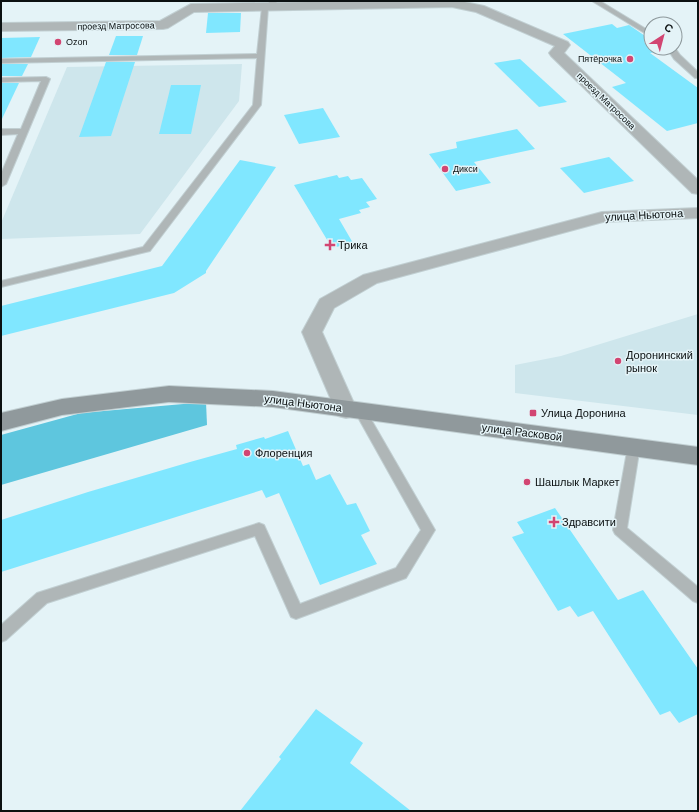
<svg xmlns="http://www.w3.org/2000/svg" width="699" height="812" font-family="Helvetica,sans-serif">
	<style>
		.built { fill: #cee6ec }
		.forest { fill: #5ec6de }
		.building { fill: #80e7ff }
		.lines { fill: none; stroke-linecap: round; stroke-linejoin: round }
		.service-casing { stroke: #c1cfd2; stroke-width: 2 }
		.minor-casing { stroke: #c1cfd2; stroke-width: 2 }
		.secondary-casing { stroke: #c1cfd2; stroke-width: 2 }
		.service { fill: #afb6b7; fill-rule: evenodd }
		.minor { fill: #afb6b7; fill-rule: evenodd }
		.secondary { fill: #90999c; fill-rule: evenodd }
		.poi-dot { fill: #d24572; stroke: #e4f3f7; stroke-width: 1.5 }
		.labels { text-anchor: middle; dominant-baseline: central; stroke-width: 3; stroke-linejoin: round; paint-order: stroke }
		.far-street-label { font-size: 9px; fill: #0b1011; stroke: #e4f3f7 }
		.far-poi-label { font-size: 9px; fill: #0b1011; stroke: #e4f3f7; text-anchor: start }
		.street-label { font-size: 11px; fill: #0b1011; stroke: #e4f3f7 }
		.poi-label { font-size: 11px; fill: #0b1011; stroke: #e4f3f7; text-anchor: start }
	</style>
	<rect width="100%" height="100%" fill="#e4f3f7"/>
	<g class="built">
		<path d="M242,64L239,101L140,234L1,239V223L67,67Z"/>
		<path d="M698,314V415L515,393V365L561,356Z"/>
	</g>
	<path class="forest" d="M206,402L207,425L1,485V435L81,413Z"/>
	<g class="building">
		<path d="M208,13H241L240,32L206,33Z"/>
		<path d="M612,24L617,28L629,25L651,40L644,42L657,52L650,53L698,88V123L667,131L612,87L626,83L563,34Z"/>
		<path d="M116,36H143L137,55H109Z"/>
		<path d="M40,37L31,57L1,58V38Z"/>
		<path d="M520,59L567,102L539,107L494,63Z"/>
		<path d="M106,62H135L111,136L79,137Z"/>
		<path d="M1,64H28L22,76H1Z"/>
		<path d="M1,83H19L1,121Z"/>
		<path d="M171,85H201L191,134H159Z"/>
		<path d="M323,108L340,137L299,144L284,115Z"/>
		<path d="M517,129L535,149L474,162L491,183L456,191L429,154L457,148L456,142Z"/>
		<path d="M609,157L634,181L584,193L560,168Z"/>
		<path d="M240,160L276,167L206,271V273L174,293L1,336V306L162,266Z"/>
		<path d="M337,175L339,178L348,176L351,180L362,178L377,199L366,202L370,207L359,210L361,213L339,219L353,243L332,248L294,185Z"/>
		<path d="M288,431L303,466L309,464L316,480L330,474L347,505L356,503L370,531L361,535L377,564L320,585L279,493L266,498L262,490L1,572V520L88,492L190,462L237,449L236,445L264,437L265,439Z"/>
		<path d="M555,508L618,600L643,590L698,669V714L679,723L670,711L660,715L593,611L578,617L570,606L558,611L512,537L524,533L517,522Z"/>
		<path d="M316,709L363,743L350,763L411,811H240L281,759L279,757Z"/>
	</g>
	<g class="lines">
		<g class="service-casing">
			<g id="service">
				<path d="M271,1H279L268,8L261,105L150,251L1,287V281L143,247L253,105L257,58L1,63V59L257,54L262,7Z"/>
				<path d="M592,1H600L651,32V37Z"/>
				<path d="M667,48H675L680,55L698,72V78H695L674,59Z"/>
				<path d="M46,77L50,79L6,184L1,187V174L18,134L1,135V129H21L41,81L1,82V78Z"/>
				<path d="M361,407L365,409L435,530L406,578L296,619L291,617L255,536L47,603L6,640L1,642V625L37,593L259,523L264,525L300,604L396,568L421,530L355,412L357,409Z"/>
				<path d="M634,441L638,442L640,446L627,528L698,587V603L693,601L615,534L613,530L628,446L630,442Z"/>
			</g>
		</g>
		<g class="minor-casing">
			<g id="minor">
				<path d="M362,1H460L484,6L568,42L570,45L564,53L698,180V194L692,193L551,56L549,53L555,46L476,12L452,7L194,12L168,28L163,29L1,31V23L160,21L191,4Z"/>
				<path d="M698,208V218L603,222L377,283L334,308L322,332L357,410L354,416L346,418L338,416L302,332L320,299L363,275L602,212Z"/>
			</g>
		</g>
		<g class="secondary-casing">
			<path id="secondary" d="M169,386L273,391L698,447V465L273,407L169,402L62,415L1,431V413L62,399Z"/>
		</g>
		<use href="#service" class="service"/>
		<use href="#minor" class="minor"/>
		<use href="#secondary" class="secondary"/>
	</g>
	<g class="poi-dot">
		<circle cx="58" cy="42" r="4"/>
		<circle cx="630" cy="59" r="4"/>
		<circle cx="445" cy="169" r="4"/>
		<path d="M328 239h4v4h4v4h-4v4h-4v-4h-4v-4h4z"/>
		<circle cx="618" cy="361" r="4"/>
		<rect x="529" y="409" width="8" height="8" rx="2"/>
		<circle cx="247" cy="453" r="4"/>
		<circle cx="527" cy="482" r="4"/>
		<path d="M552 516h4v4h4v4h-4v4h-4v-4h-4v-4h4z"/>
	</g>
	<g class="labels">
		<g class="far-street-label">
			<text transform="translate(116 26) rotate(-1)">проезд Матросова</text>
			<text transform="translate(606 101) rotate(44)">проезд Матросова</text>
		</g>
		<g class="far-poi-label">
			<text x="66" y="42">Ozon</text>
			<text x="622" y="59" text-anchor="end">Пятёрочка</text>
			<text x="453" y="169">Дикси</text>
		</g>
		<g class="street-label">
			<text transform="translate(644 215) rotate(-3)">улица Ньютона</text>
			<text transform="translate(303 403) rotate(7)">улица Ньютона</text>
			<text transform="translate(522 432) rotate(7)">улица Расковой</text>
		</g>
		<g class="poi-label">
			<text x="338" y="245">Трика</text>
			<text x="626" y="355">Доронинский<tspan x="626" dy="13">рынок</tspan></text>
			<text x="541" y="413">Улица Доронина</text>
			<text x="255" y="453">Флоренция</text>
			<text x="535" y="482">Шашлык Маркет</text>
			<text x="562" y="522">Здравсити</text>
		</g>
	</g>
	<rect width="699" height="812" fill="none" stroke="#0b1011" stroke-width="4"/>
	<g transform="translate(663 36) rotate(36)"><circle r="19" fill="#e4f3f7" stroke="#8d989b"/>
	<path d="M0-3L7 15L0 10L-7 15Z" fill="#d24572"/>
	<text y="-6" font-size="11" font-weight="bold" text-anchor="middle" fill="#0b1011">С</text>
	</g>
</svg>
